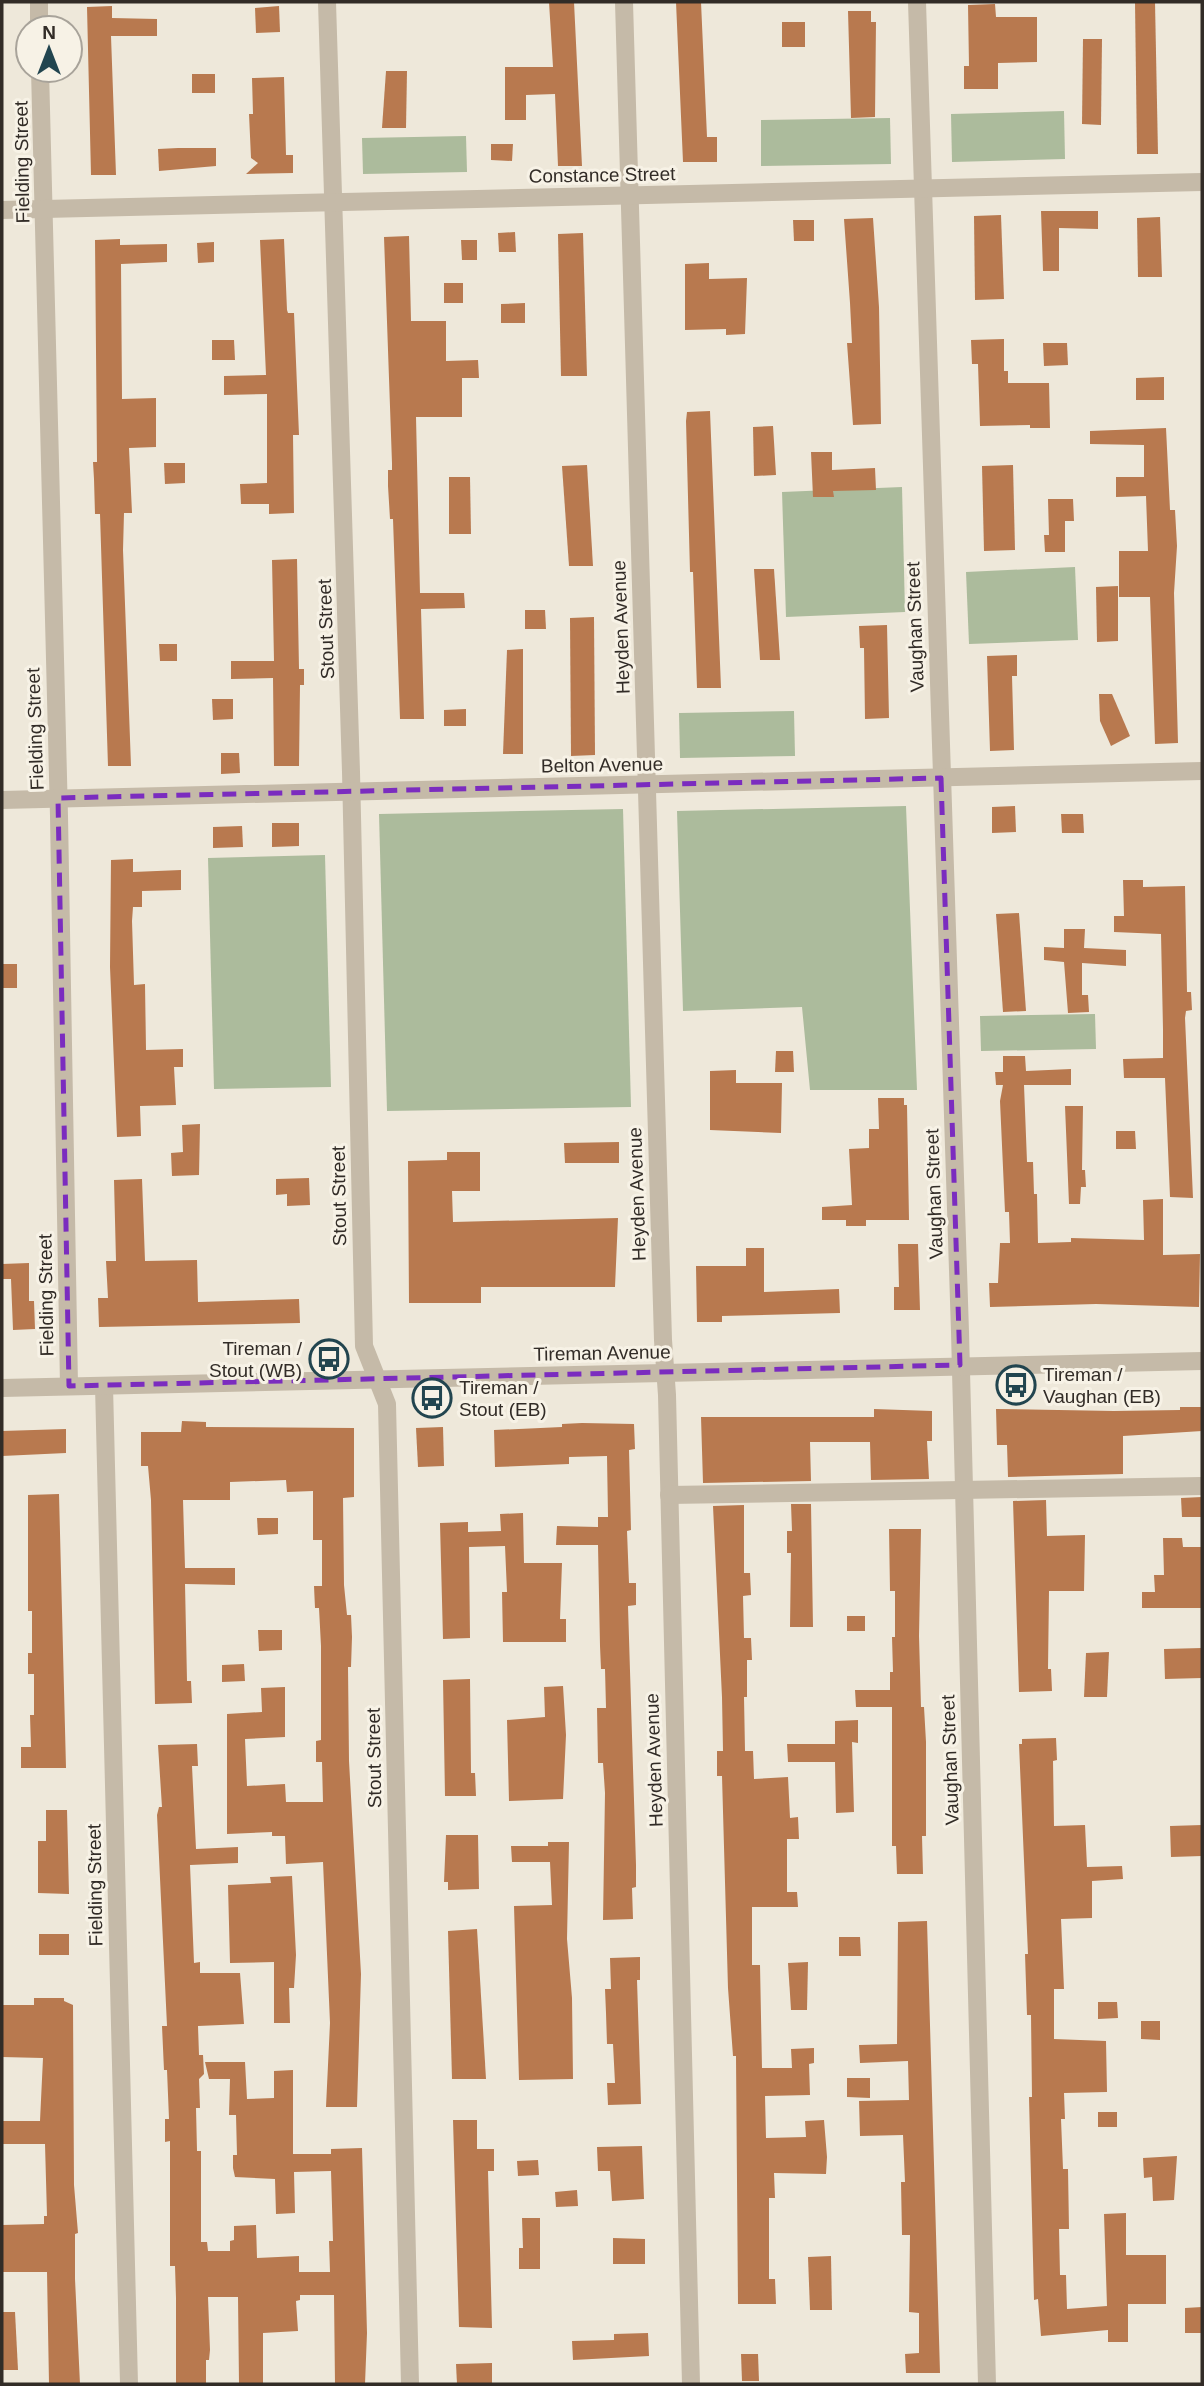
<svg xmlns="http://www.w3.org/2000/svg" width="1204" height="2386" font-family="Arial,sans-serif">
	<style>
		.green { fill: #acbb9c }
		.building { fill: #b8794f }
		.lines { fill: none; stroke-linecap: round; stroke-linejoin: round }
		.minor { stroke: #c5baa8; stroke-width: 18 }
		.marked { fill: none; stroke: #7b2cbf; stroke-width: 5; stroke-dasharray: 14 9; stroke-linejoin: round }
		.labels { text-anchor: middle; dominant-baseline: central; stroke-width: 6; stroke-linejoin: round; paint-order: stroke }
		.street-label { font-size: 19px; fill: #322c27; stroke: #f7f2e6 }
		.poi-label { font-size: 19px; fill: #322c27; stroke: #f7f2e6; text-anchor: start }
	</style>
	<rect width="100%" height="100%" fill="#eee8da"/>
	<g class="green">
		<path d="M1064,111L1065,159L952,162L951,114Z"/>
		<path d="M890,118L891,164L761,166V120Z"/>
		<path d="M466,136L467,172L363,174L362,138Z"/>
		<path d="M902,487L905,612L786,617L782,492Z"/>
		<path d="M1075,567L1078,640L969,644L966,572Z"/>
		<path d="M794,711L795,756L680,758L679,713Z"/>
		<path d="M906,806L917,1090H810L802,1007L683,1011L677,811Z"/>
		<path d="M623,809L631,1107L387,1111L379,814Z"/>
		<path d="M325,855L331,1087L214,1089L208,858Z"/>
		<path d="M1095,1014L1096,1049L981,1051L980,1016Z"/>
	</g>
	<g class="building">
		<path d="M549,2H574L582,166H558L555,94L526,95V120H505V67H553Z"/>
		<path d="M676,2H701L707,137H717V162H683Z"/>
		<path d="M1135,2H1155L1158,154H1137Z"/>
		<path d="M995,4L996,17H1037V62L998,63V89H964V66H969L968,5Z"/>
		<path d="M112,6V18L157,19V36H111L116,175H91L87,7Z"/>
		<path d="M279,6L280,32L256,33L255,8Z"/>
		<path d="M848,11H871V22H876L875,117L851,118Z"/>
		<rect x="782" y="22" width="23" height="25"/>
		<path d="M1083,39H1102L1101,125L1082,124Z"/>
		<path d="M386,71H407L406,128H382Z"/>
		<rect x="192" y="74" width="23" height="19"/>
		<path d="M284,77L286,155H293V173L246,174L258,163L251,158L249,114H253L252,78Z"/>
		<path d="M491,144H513L512,161L491,160Z"/>
		<path d="M178,148H216V166L159,171L158,149Z"/>
		<path d="M1041,211H1098V229L1059,228V271H1043Z"/>
		<path d="M1001,215L1004,299L975,300L974,216Z"/>
		<path d="M1160,217L1162,277H1138L1137,218Z"/>
		<path d="M873,218L879,307L881,424L853,425L847,343H852L850,303L844,219Z"/>
		<path d="M793,220H814V241H794Z"/>
		<path d="M515,232L516,252H499L498,233Z"/>
		<path d="M583,233L587,376H561L558,234Z"/>
		<path d="M409,236L411,321H446V361L478,360L479,378H462V417H416L420,593H464L465,608L421,609L424,719H400L393,519H390L388,486V470H392V463L384,237Z"/>
		<path d="M120,239V245L167,244V262L121,264L122,399L156,398V447L129,448L132,513H124L123,550L131,766H108L100,514H95L94,479L93,462H97L95,240Z"/>
		<path d="M284,239L287,310L288,313H294L299,435H293L294,513L269,514V504H241L240,484L267,483V394L224,395V376L266,375L260,240Z"/>
		<path d="M461,240H477V260H462Z"/>
		<path d="M214,242V262L198,263L197,243Z"/>
		<path d="M709,263V279L747,278L745,334L726,335V329L685,330V264Z"/>
		<rect x="444" y="283" width="19" height="20"/>
		<path d="M525,303V323H501V304Z"/>
		<path d="M1004,339V371H1008V383H1049L1050,428H1030V425L980,426L978,364H972L971,340Z"/>
		<path d="M212,340H234L235,360H212Z"/>
		<path d="M1043,343H1067L1068,365L1044,366Z"/>
		<path d="M1164,377V400H1136V378Z"/>
		<path d="M710,411L721,688H697L693,572H690L686,421L687,412Z"/>
		<path d="M773,426L776,475L754,476L753,427Z"/>
		<path d="M1166,428L1170,510H1175L1177,546L1174,593L1178,743L1155,744L1150,597H1119V551H1148L1146,496L1116,497V477H1144V445L1090,444V431Z"/>
		<path d="M811,452H832V470L875,468L876,490L833,491L834,497H813Z"/>
		<path d="M164,463H185V483L165,484Z"/>
		<path d="M587,465L593,566H569L562,466Z"/>
		<path d="M1013,465L1015,550L984,551L982,466Z"/>
		<path d="M449,477H470L471,534H449Z"/>
		<path d="M1048,499H1073L1074,521H1065V552H1045L1044,535H1049Z"/>
		<path d="M297,559L299,669H304V685H300L299,766H274L273,678L231,679V661H274L272,560Z"/>
		<path d="M754,569H774L780,660H760Z"/>
		<path d="M1118,586V641L1097,642L1096,587Z"/>
		<path d="M525,610H545L546,629H525Z"/>
		<path d="M594,617L595,755L571,756L570,618Z"/>
		<path d="M887,625L889,718L865,719L864,648H860L859,626Z"/>
		<path d="M159,644H177V661H160Z"/>
		<path d="M523,649V754H503L507,650Z"/>
		<path d="M1017,655V676H1012L1014,750L990,751L987,656Z"/>
		<path d="M1099,694H1112L1130,736L1111,746L1100,721Z"/>
		<path d="M212,699H233V719L213,720Z"/>
		<path d="M466,709V726H444V710Z"/>
		<path d="M221,753H239L240,773L221,774Z"/>
		<path d="M1015,806L1016,832L992,833V807Z"/>
		<path d="M1061,814H1083L1084,833H1062Z"/>
		<path d="M272,823H299V846L272,847Z"/>
		<path d="M242,826L243,847L213,848V827Z"/>
		<path d="M133,859V872L181,870V890L142,891V907H133L132,921L134,985L145,984L146,1050L183,1049V1067H174L176,1105L140,1106L141,1136L117,1137L110,967L111,860Z"/>
		<path d="M1123,880H1143V887L1185,886L1187,992H1191L1192,1010L1186,1011L1185,1018L1193,1198L1170,1197L1165,1078H1124L1123,1059L1163,1058V1029L1161,934L1114,932V916H1124Z"/>
		<path d="M1019,913L1026,1011L1003,1012L996,914Z"/>
		<path d="M1064,929H1085L1084,948L1126,950V966L1082,963V995H1088L1089,1012L1068,1013L1064,962L1044,960V947L1064,948Z"/>
		<rect x="2" y="964" width="15" height="24"/>
		<path d="M776,1051H793L794,1072H775Z"/>
		<path d="M1003,1056H1025L1026,1071L1071,1069V1085H1024L1027,1162H1033L1034,1194H1037L1038,1243L1071,1242V1238L1144,1240L1143,1200L1163,1199V1255L1200,1254L1199,1307L1096,1304L990,1307L989,1283H998L1000,1243H1010L1009,1212H1005L1000,1101L1003,1085H996L995,1072H1003Z"/>
		<path d="M736,1070V1083H782L781,1133L710,1130V1071Z"/>
		<path d="M878,1098H904V1105H907L909,1220H866V1226H846V1220H822V1207L852,1205L849,1149L869,1148V1129H879Z"/>
		<path d="M1065,1106H1083L1082,1170H1085L1086,1187H1081L1080,1204H1069Z"/>
		<path d="M200,1124L199,1175L172,1176L171,1153L183,1152L182,1125Z"/>
		<path d="M1116,1131H1135L1136,1149H1116Z"/>
		<path d="M619,1142V1163H565L564,1143Z"/>
		<path d="M447,1152H480V1191H452L453,1222L618,1218L615,1287H481V1303H409L408,1161L447,1160Z"/>
		<path d="M309,1178L310,1205L287,1206V1194L276,1195V1179Z"/>
		<path d="M142,1179L145,1261L197,1260L198,1302L299,1299L300,1323L99,1327L98,1298H108L106,1261H116L114,1180Z"/>
		<path d="M898,1244H918L920,1310H894V1287H899Z"/>
		<path d="M746,1248H764V1292L839,1289L840,1313L722,1316V1322H697L696,1266H746Z"/>
		<path d="M29,1263V1301H34L35,1329L13,1330L11,1279H2V1264Z"/>
		<path d="M1180,1407H1202V1431L1123,1436V1474L1008,1477L1007,1445H997L996,1409L1114,1411L1180,1410Z"/>
		<path d="M874,1409L932,1411V1441H927L929,1479L871,1480L870,1442H810L811,1481L703,1483L701,1417H874Z"/>
		<path d="M182,1421L206,1422V1427L354,1428V1497L343,1498L344,1585L347,1615H351L352,1637L351,1667H348L349,1761L361,1974L357,2107H326L330,2023L323,1862L286,1864L285,1836H272V1832L227,1834V1714L262,1712L261,1688L285,1687V1737L245,1739L247,1786L285,1784L286,1802H323L322,1762H316V1741L321,1740V1646L319,1608H315L314,1586H322V1540H313V1491L287,1492L286,1480L230,1482V1500H183L185,1568H235V1585L185,1584L187,1681H191L192,1703L155,1704L151,1500L148,1466H141V1432H181Z"/>
		<path d="M582,1423L634,1424L635,1449L629,1450L631,1530L627,1531L629,1583H636V1605L628,1606L636,1865V1887L632,1888L633,1919L603,1920L605,1793L603,1763H598L597,1708H606L605,1669H601L600,1646L598,1545H556L557,1526L598,1527V1517H608L607,1456L569,1457V1464L495,1467L494,1430L562,1427V1424Z"/>
		<path d="M443,1427L444,1466L418,1467L416,1428Z"/>
		<path d="M66,1429V1453L2,1456V1431Z"/>
		<path d="M59,1494L66,1768H21V1747H31L30,1715H34V1674H28V1653H32V1611H28V1495Z"/>
		<path d="M1202,1497V1517H1182L1181,1498Z"/>
		<path d="M1046,1500L1047,1536L1085,1535L1084,1591H1049L1048,1669H1051L1052,1691L1019,1692L1013,1501Z"/>
		<path d="M791,1504H811L813,1627H790L791,1553H787V1531H792Z"/>
		<path d="M744,1505V1573H750L751,1595L743,1596L744,1638H751L752,1660H747V1697H744L745,1751H753L754,1779L788,1777L790,1818L798,1817L799,1839H787V1892H797L798,1907H752V1965H760L762,2068H792L791,2049L814,2048V2063L809,2064L810,2095L765,2096L766,2138L806,2137L805,2121L824,2120L827,2157L826,2174L774,2173L775,2198H769V2279H775L776,2304H738L736,2056H733L728,1988L722,1776H717V1751H723L722,1697L713,1506Z"/>
		<path d="M523,1513L524,1563H562L560,1619H566V1642H503L502,1592H507L505,1546L469,1547L470,1638L443,1639L440,1523L468,1522V1532L501,1531L500,1514Z"/>
		<path d="M257,1518H278V1534L258,1535Z"/>
		<path d="M889,1529H921L919,1636L921,1707H924L926,1742V1836H922L923,1874H897L896,1846H892V1707H856L855,1690H890V1672H893L892,1637H895V1591H890Z"/>
		<path d="M1163,1538H1182L1183,1547H1202V1608H1142V1592H1155L1154,1575H1164Z"/>
		<rect x="847" y="1616" width="18" height="15"/>
		<path d="M258,1630H282V1650L259,1651Z"/>
		<path d="M1202,1648V1678L1165,1679L1164,1649Z"/>
		<path d="M1109,1652L1107,1697H1084L1086,1653Z"/>
		<path d="M244,1664L245,1681L222,1682V1665Z"/>
		<path d="M470,1679L471,1773H475L476,1796H445L443,1680Z"/>
		<path d="M563,1686L566,1735L563,1799L509,1801L507,1720L545,1717L544,1687Z"/>
		<path d="M858,1720V1743L852,1742L854,1812L836,1813L835,1762H788L787,1744H835V1721Z"/>
		<path d="M1056,1738L1057,1760L1053,1761L1054,1826L1085,1825L1087,1867L1122,1866L1123,1879L1092,1881V1918L1061,1919L1064,1989H1054V2039L1106,2041L1107,2092L1064,2093L1065,2119H1061L1063,2169H1068L1069,2229H1059L1060,2275H1066L1067,2309L1107,2306L1104,2214L1126,2213V2255H1166V2304H1128V2342H1108V2330L1041,2336L1038,2299L1034,2300L1029,2097H1032L1031,2015H1027L1025,1954H1028L1019,1744H1022V1739Z"/>
		<path d="M197,1744L198,1766H192L196,1849L238,1847V1863L190,1865L194,1963L200,1962V1973H240L244,2024L198,2026L199,2055H203L204,2074L199,2079L200,2108H196L197,2151H201V2242H207L208,2251H230V2241L234,2240V2226L256,2225L257,2258L299,2256V2272H330L329,2241H333L331,2171L294,2172L295,2213L276,2214L275,2179L235,2177L233,2168V2155H237L236,2115H229L230,2079H209L205,2062H245L247,2099L274,2098V2071L293,2070V2154H331V2149L362,2148L367,2333L365,2384H335L334,2295H300V2300L296,2301L298,2331L263,2333V2384H239L238,2297H208L210,2350L209,2360H206V2384H176V2298L175,2266H170V2141L165,2142V2119H169L167,2070H164L162,2026H167L157,1815L159,1807H162L158,1745Z"/>
		<path d="M46,1810H67L69,1894L38,1893V1841H46Z"/>
		<path d="M1202,1825V1856L1171,1857L1170,1826Z"/>
		<path d="M446,1835H478L479,1889L448,1890V1882H444Z"/>
		<path d="M548,1842H569L567,1939L572,1998L573,2079L519,2080L514,1906L552,1905L550,1862H512L511,1846H548Z"/>
		<path d="M292,1876L296,1955L294,1988H289L290,2023H274V1962L230,1963L228,1885L271,1883L270,1877Z"/>
		<path d="M927,1921L940,2373H906L905,2354L919,2353V2313L909,2312L910,2235H902L901,2182H905L903,2135L860,2136L859,2101L909,2100L908,2061L860,2063L859,2045L897,2044L898,1922Z"/>
		<path d="M477,1929L486,2079H452L448,1931Z"/>
		<rect x="39" y="1934" width="30" height="21"/>
		<path d="M839,1937H860L861,1956H839Z"/>
		<path d="M640,1957V1980H637L641,2104L608,2105L607,2083H615L613,2044H607L606,2013L605,1989H611L610,1958Z"/>
		<path d="M808,1962L807,2010H791L788,1963Z"/>
		<path d="M34,1998H64V2001L73,2005L74,2185L78,2233L75,2234V2279L80,2384H49L47,2272H2V2225L44,2224V2216H47L45,2144H2V2121H40L43,2058L2,2057V2005H34Z"/>
		<path d="M1098,2002H1117L1118,2018L1098,2019Z"/>
		<path d="M1141,2021H1160V2040L1141,2039Z"/>
		<path d="M847,2078H870V2098L847,2097Z"/>
		<rect x="1098" y="2112" width="19" height="15"/>
		<path d="M453,2120H477V2149H494V2171H488L492,2328L459,2327Z"/>
		<path d="M642,2146L644,2199L612,2201L610,2171H598L597,2147Z"/>
		<path d="M1177,2156L1174,2200L1153,2201L1152,2177L1144,2178L1143,2158Z"/>
		<path d="M538,2160L539,2175L518,2176L517,2161Z"/>
		<path d="M577,2190L578,2206L556,2207L555,2192Z"/>
		<path d="M522,2218H540V2269H519V2248H523Z"/>
		<path d="M613,2238L645,2239V2264H613Z"/>
		<path d="M831,2256L832,2310H810L808,2257Z"/>
		<path d="M1202,2307V2333H1185V2308Z"/>
		<path d="M2,2312H15L18,2370H2Z"/>
		<path d="M648,2333L649,2356L573,2360L572,2341L614,2340V2334Z"/>
		<path d="M741,2354H758L759,2381H742Z"/>
		<path d="M492,2363V2384H457L456,2364Z"/>
	</g>
	<g class="lines">
		<g class="minor">
			<path d="M39,2V28"/>
			<path d="M327,2L351,772L364,1346L387,1404L410,2384"/>
			<path d="M624,2L663,1340L667,1395L691,2384"/>
			<path d="M917,2L960,1332L987,2384"/>
			<path d="M40,70L59,816L69,1386"/>
			<path d="M2,210L1202,182"/>
			<path d="M2,800L1202,771"/>
			<path d="M104,1386L129,2384"/>
			<path d="M2,1388L1202,1361"/>
			<path d="M669,1495L1202,1486"/>
		</g>
	</g>
	<path class="marked" d="M941,778L960,1365L69,1386L58,798Z"/>
	<defs>
		<g id="bus-ring" transform="scale(2.0125)"><circle r="9.5" fill="#f7f2e6" stroke="#22454f" stroke-width="1.5"/><path d="M-5-6H5V4H4V6H2V4H-2V6H-4V4H-5ZM-3.5-4V0h7V-4ZM-3.5 1.2v1.5H-2V1.2ZM2 1.2v1.5H3.5V1.2Z" fill="#22454f"/></g>
	</defs>
	<g fill-rule="evenodd">
		<use href="#bus-ring" x="329" y="1359"/>
		<use href="#bus-ring" x="1016" y="1385"/>
		<use href="#bus-ring" x="432" y="1398"/>
	</g>
	<g class="labels">
		<g class="street-label">
			<text transform="translate(22 162) rotate(-91)">Fielding Street</text>
			<text transform="translate(602 175) rotate(-1)">Constance Street</text>
			<text transform="translate(621 627) rotate(-92)">Heyden Avenue</text>
			<text transform="translate(915 627) rotate(-92)">Vaughan Street</text>
			<text transform="translate(326 629) rotate(-92)">Stout Street</text>
			<text transform="translate(35 729) rotate(-92)">Fielding Street</text>
			<text transform="translate(602 765) rotate(-1)">Belton Avenue</text>
			<text transform="translate(637 1194) rotate(-92)">Heyden Avenue</text>
			<text transform="translate(934 1194) rotate(-92)">Vaughan Street</text>
			<text transform="translate(339 1196) rotate(-91)">Stout Street</text>
			<text transform="translate(46 1295) rotate(-91)">Fielding Street</text>
			<text transform="translate(602 1353) rotate(-1)">Tireman Avenue</text>
			<text transform="translate(374 1758) rotate(-91)">Stout Street</text>
			<text transform="translate(654 1760) rotate(-92)">Heyden Avenue</text>
			<text transform="translate(950 1760) rotate(-92)">Vaughan Street</text>
			<text transform="translate(95 1885) rotate(-91)">Fielding Street</text>
		</g>
		<g class="poi-label">
			<text x="302" y="1348" text-anchor="end">Tireman /<tspan x="302" dy="22">Stout (WB)</tspan></text>
			<text x="1043" y="1374">Tireman /<tspan x="1043" dy="22">Vaughan (EB)</tspan></text>
			<text x="459" y="1387">Tireman /<tspan x="459" dy="22">Stout (EB)</tspan></text>
		</g>
	</g>
	<rect width="1204" height="2386" fill="none" stroke="#322c27" stroke-width="7"/>
	<g transform="translate(49 49)"><circle r="33" fill="#f7f2e6" stroke="#a8a39a" stroke-width="2"/>
	<path d="M0-5L12 26L0 18L-12 26Z" fill="#22454f"/>
	<text y="-10" font-size="19" font-weight="bold" text-anchor="middle" fill="#322c27">N</text>
	</g>
</svg>
